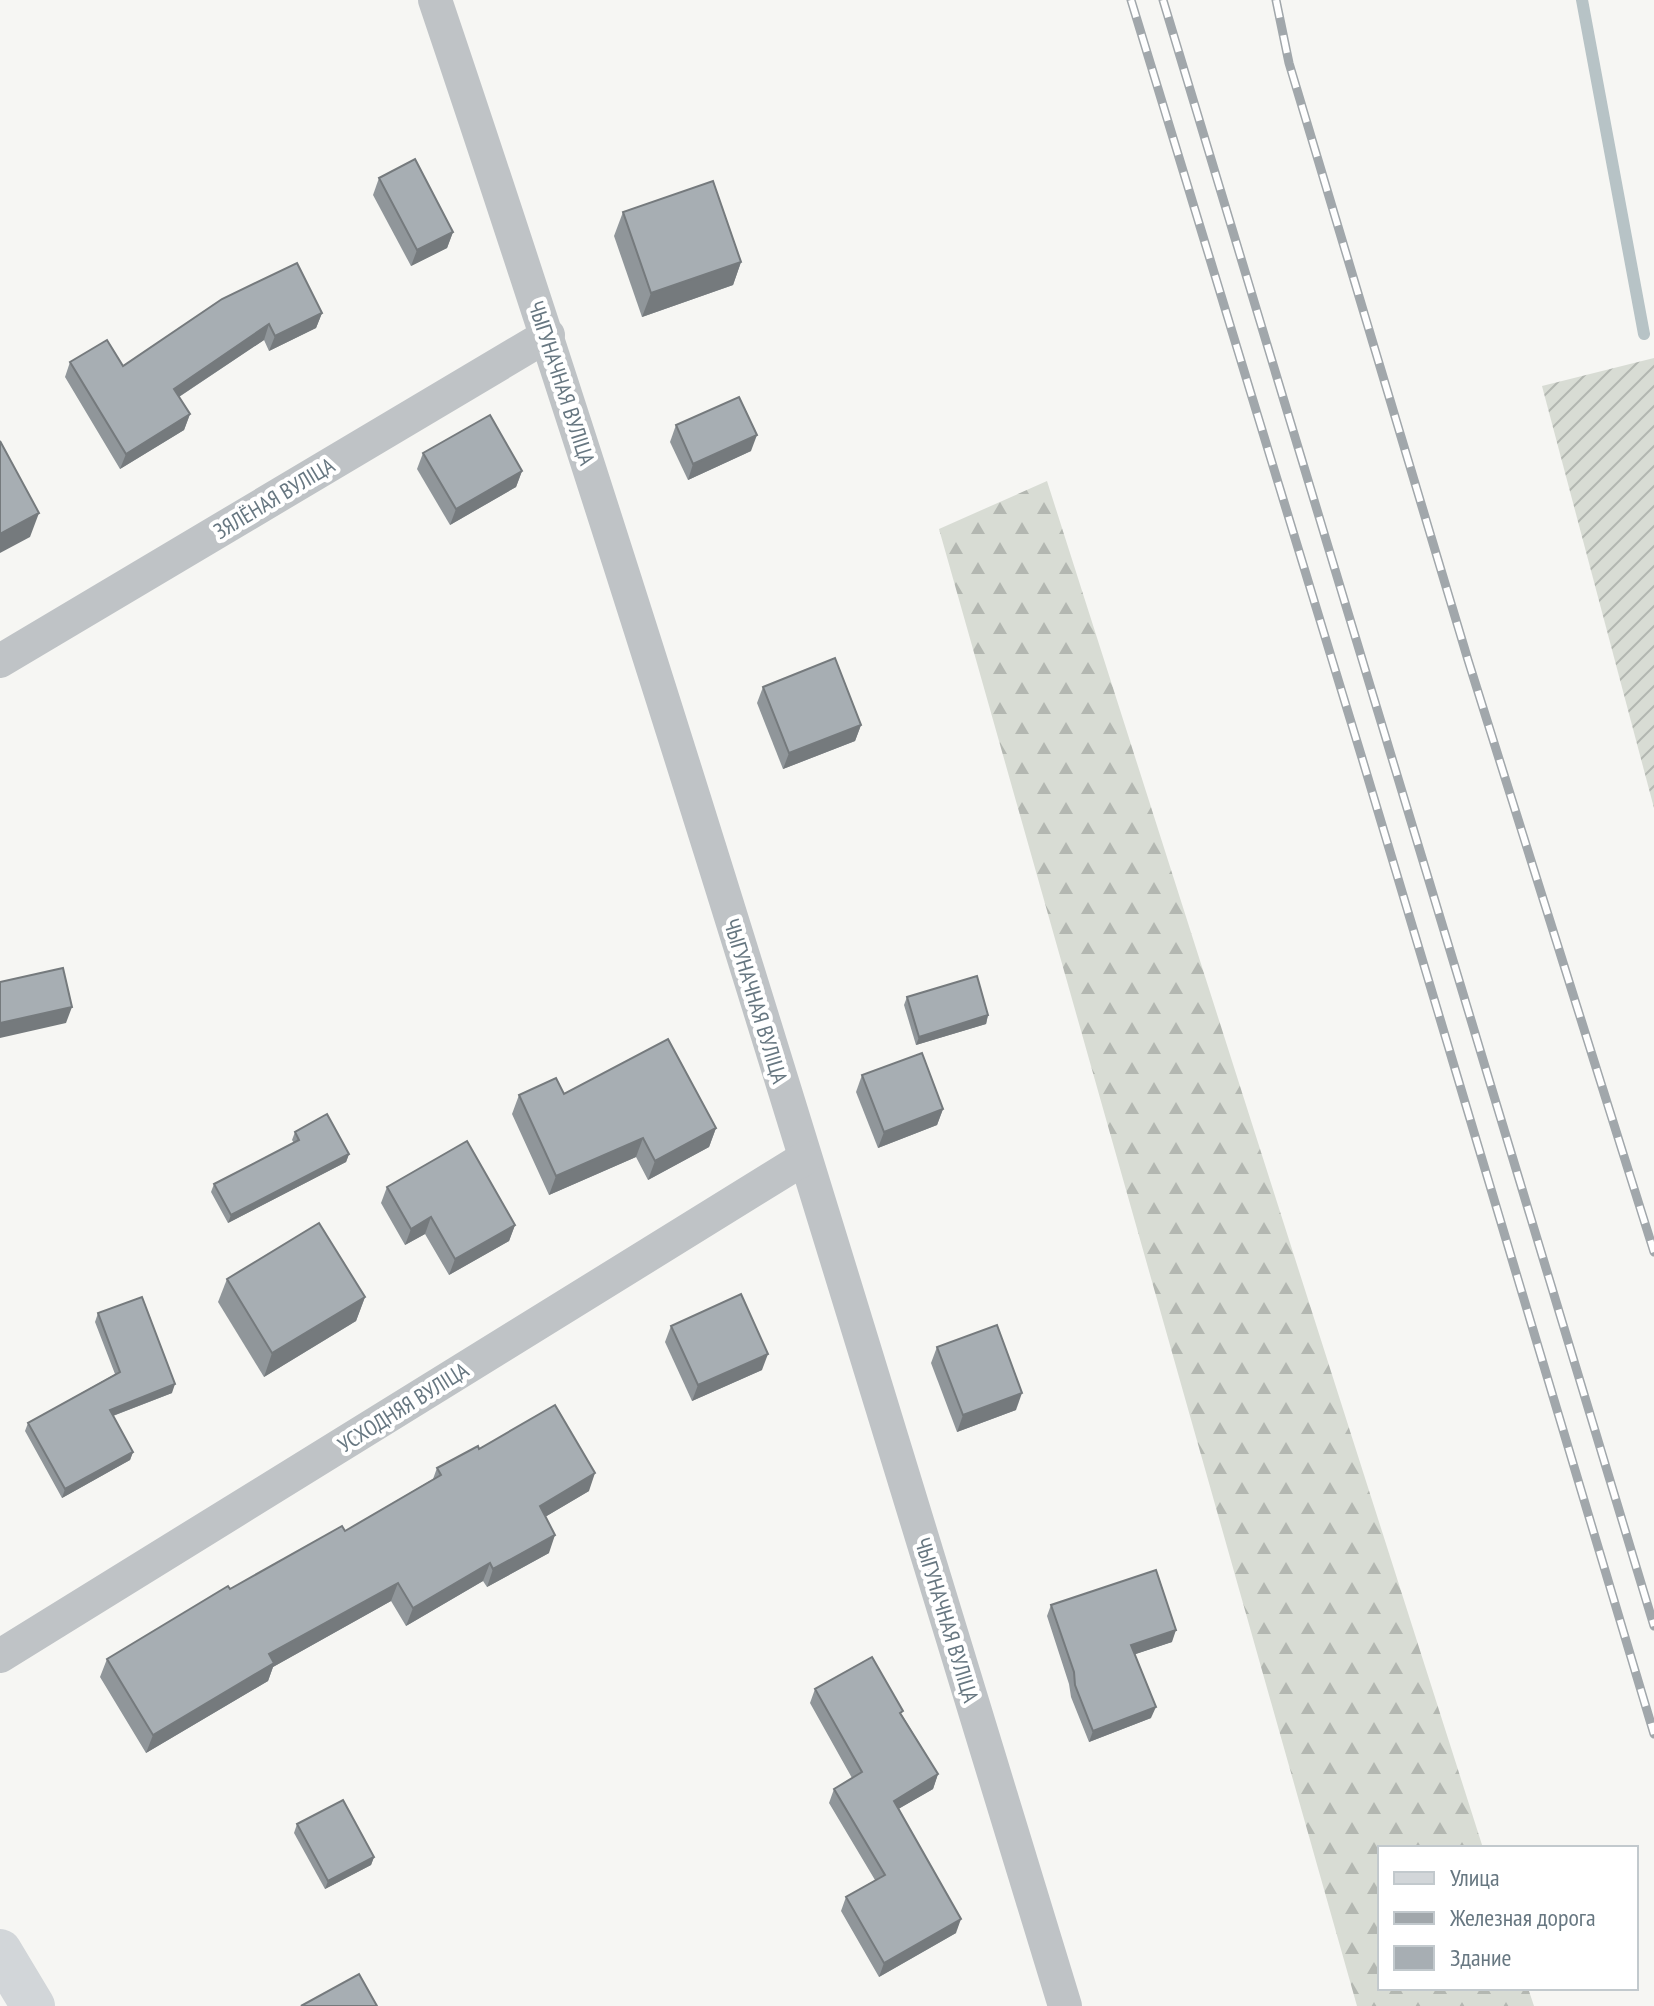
<svg xmlns="http://www.w3.org/2000/svg" width="1654" height="2006" font-family="'PT Sans Narrow',sans-serif">
	<style>
		.forest { fill: url(#forest-firs) }
		.garden { fill: url(#garden-furrows) }
		.lines { fill: none; stroke-linecap: round; stroke-linejoin: round }
		.stream { stroke: #b7c3c6; stroke-width: 12 }
		.minor { stroke: #bfc3c6; stroke-width: 34 }
		.primary { stroke: #d2d6d9; stroke-width: 44 }
		.rail-casing { stroke: #a1a7ab; stroke-width: 9 }
		.rail { stroke: #fff; stroke-width: 6; stroke-dasharray: 18; stroke-linecap: butt }
		.wall { fill: #90969a }
		.shaded-wall { fill: #757a7d }
		.building { fill: #a7aeb3; stroke: #757a7d; stroke-width: 2 }
		.labels { text-anchor: middle; dominant-baseline: central; stroke-width: 8; stroke-linejoin: round; paint-order: stroke }
		.street-label { font-size: 22px; fill: #677781; stroke: #fff }
	</style>
	<defs>
		<pattern id="forest-firs" width="22" height="20" patternUnits="userSpaceOnUse" patternTransform="scale(2)"><rect width="22" height="20" fill="#d8dcd4"/><path d="M5 1l3.5 6h-7zM16 11l3.5 6h-7z" fill="#b3b7b1"/></pattern>
		<pattern id="garden-furrows" width="10" height="10" patternUnits="userSpaceOnUse" patternTransform="scale(2)"><rect width="10" height="10" fill="#d8dcd4"/><path d="M-1 1l2-2M0 10L10 0M9 11l2-2" fill="none" stroke="#b3b7b1"/></pattern>
	</defs>
	<rect width="100%" height="100%" fill="#f6f6f3"/>
	<path class="forest" d="M1047,481L1483,1848H1380V1988H1528L1534,2006H1357L939,529Z"/>
	<path class="garden" d="M1654,358V808L1542,386Z"/>
	<g class="lines">
		<path class="stream" d="M1582,0L1644,334"/>
		<g class="minor">
			<path d="M435,0C659,664 860,1336 1065,2006"/>
			<path d="M0,661L548,335"/>
			<path d="M0,1656L805,1158"/>
		</g>
		<path class="primary" d="M0,1951L33,2006"/>
		<g class="rail-casing">
			<g id="rail">
				<path d="M1131,0L1362,758L1654,1734"/>
				<path d="M1163,0L1654,1626"/>
				<path d="M1276,0L1289,63L1468,660L1654,1252"/>
			</g>
		</g>
		<use href="#rail" class="rail"/>
	</g>
	<g class="wall">
		<path d="M379,178L453,232L447,248L411,266L373,195Z"/>
		<path d="M623,212L741,262L733,285L642,317L614,236Z"/>
		<path d="M222,299L322,313L316,328L269,351L264,340L179,397L190,414L184,430L120,469L65,377L70,362L123,366Z"/>
		<path d="M676,425L751,451L688,480L670,442Z"/>
		<path d="M423,453L522,471L516,487L450,525L417,469Z"/>
		<path d="M763,687L861,725L855,741L783,769L757,703Z"/>
		<path d="M907,997L988,1015L986,1024L916,1045L904,1005Z"/>
		<path d="M862,1075L943,1109L937,1125L878,1148L856,1092Z"/>
		<path d="M564,1094L716,1128L709,1147L648,1180L636,1157L549,1195L512,1114L519,1095Z"/>
		<path d="M295,1132L349,1154L346,1162L228,1223L211,1192L214,1184L294,1143L292,1140Z"/>
		<path d="M387,1187L515,1225L509,1241L449,1275L425,1234L405,1245L381,1203Z"/>
		<path d="M227,1279L365,1297L356,1321L264,1377L218,1302Z"/>
		<path d="M98,1313L172,1393L113,1416L133,1452L130,1460L62,1498L25,1431L28,1423L115,1374L95,1322Z"/>
		<path d="M671,1326L762,1370L692,1401L665,1342Z"/>
		<path d="M937,1347L1016,1410L957,1432L931,1363Z"/>
		<path d="M437,1468L589,1491L545,1517L549,1553L487,1587L483,1581L406,1626L391,1601L273,1667L268,1681L146,1753L100,1677L107,1659L230,1589L345,1531L433,1479Z"/>
		<path d="M1051,1605L1172,1642L1135,1654L1151,1718L1089,1742L1071,1697L1069,1684L1047,1616Z"/>
		<path d="M815,1689L902,1715L938,1774L933,1789L898,1809L956,1933L879,1977L841,1911L846,1897L875,1880L829,1803L834,1789L852,1778L810,1703Z"/>
		<path d="M297,1824L374,1857L371,1865L325,1889L294,1833Z"/>
	</g>
	<g class="shaded-wall">
		<path d="M453,232L447,248L411,266L417,250Z"/>
		<path d="M741,262L733,285L642,317L651,293Z"/>
		<path d="M322,313L316,328L269,351L275,336Z"/>
		<path d="M269,324L264,340L168,404L174,389Z"/>
		<path d="M190,414L184,430L120,469L126,454Z"/>
		<path d="M757,435L751,451L688,480L693,464Z"/>
		<path d="M522,471L516,487L450,525L456,509Z"/>
		<path d="M39,513L30,537L0,553V534Z"/>
		<path d="M861,725L855,741L783,769L789,753Z"/>
		<path d="M72,1007L66,1023L0,1038V1023Z"/>
		<path d="M988,1015L986,1024L916,1045L919,1037Z"/>
		<path d="M943,1109L937,1125L878,1148L884,1132Z"/>
		<path d="M716,1128L709,1147L648,1180L655,1161Z"/>
		<path d="M643,1138L636,1157L549,1195L556,1176Z"/>
		<path d="M349,1154L346,1162L228,1223L231,1215Z"/>
		<path d="M431,1217L425,1234L405,1245L411,1229Z"/>
		<path d="M515,1225L509,1241L449,1275L455,1259Z"/>
		<path d="M365,1297L356,1321L264,1377L272,1353Z"/>
		<path d="M768,1354L762,1370L692,1401L698,1385Z"/>
		<path d="M175,1384L172,1393L107,1418L110,1410Z"/>
		<path d="M1022,1393L1016,1410L957,1432L963,1415Z"/>
		<path d="M133,1452L130,1460L62,1498L65,1489Z"/>
		<path d="M595,1473L589,1491L533,1524L540,1506Z"/>
		<path d="M555,1535L549,1553L487,1587L493,1569Z"/>
		<path d="M490,1563L483,1581L406,1626L413,1608Z"/>
		<path d="M398,1583L391,1601L273,1667L268,1681L146,1753L153,1735L269,1654Z"/>
		<path d="M1176,1630L1172,1642L1127,1657L1131,1645Z"/>
		<path d="M1156,1707L1151,1718L1089,1742L1093,1731Z"/>
		<path d="M938,1774L933,1789L888,1815L894,1801Z"/>
		<path d="M374,1857L371,1865L325,1889L328,1881Z"/>
		<path d="M961,1919L956,1933L879,1977L884,1963Z"/>
	</g>
	<g class="building">
		<path d="M415,159L453,232L417,250L379,178Z"/>
		<path d="M713,181L741,262L651,293L623,212Z"/>
		<path d="M297,263L322,313L275,336L269,324L174,389L190,414L126,454L70,362L107,340L123,366L222,299Z"/>
		<path d="M739,397L757,435L693,464L676,425Z"/>
		<path d="M490,415L522,471L456,509L423,453Z"/>
		<path d="M0,441L39,513L0,534Z"/>
		<path d="M835,658L861,725L789,753L763,687Z"/>
		<path d="M63,968L72,1007L0,1023V982Z"/>
		<path d="M977,976L988,1015L919,1037L907,997Z"/>
		<path d="M668,1039L716,1128L655,1161L643,1138L556,1176L519,1095L556,1078L564,1094Z"/>
		<path d="M922,1053L943,1109L884,1132L862,1075Z"/>
		<path d="M327,1114L349,1154L231,1215L214,1184L299,1140L295,1132Z"/>
		<path d="M467,1141L515,1225L455,1259L431,1217L411,1229L387,1187Z"/>
		<path d="M319,1223L365,1297L272,1353L227,1279Z"/>
		<path d="M741,1294L768,1354L698,1385L671,1326Z"/>
		<path d="M142,1297L175,1384L110,1410L133,1452L65,1489L28,1423L120,1372L98,1313Z"/>
		<path d="M997,1325L1022,1393L963,1415L937,1347Z"/>
		<path d="M555,1405L595,1473L540,1506L555,1535L493,1569L490,1563L413,1608L398,1583L269,1654L274,1663L153,1735L107,1659L228,1586L230,1589L342,1526L345,1531L441,1475L437,1468L478,1446L479,1449Z"/>
		<path d="M1156,1570L1176,1630L1131,1645L1156,1707L1093,1731L1075,1685L1074,1672L1051,1605Z"/>
		<path d="M872,1657L903,1711L900,1713L938,1774L894,1801L961,1919L884,1963L846,1897L885,1875L834,1789L862,1772L815,1689Z"/>
		<path d="M343,1800L374,1857L328,1881L297,1824Z"/>
		<path d="M359,1974L377,2006H301Z"/>
	</g>
	<g class="labels">
		<g class="street-label">
			<text transform="translate(562 383) rotate(72)">ЧЫГУНАЧНАЯ ВУЛІЦА</text>
			<text transform="translate(274 498) rotate(-31)">ЗЯЛЁНАЯ ВУЛІЦА</text>
			<text transform="translate(756 1001) rotate(73)">ЧЫГУНАЧНАЯ ВУЛІЦА</text>
			<text transform="translate(403 1407) rotate(-32)">УСХОДНЯЯ ВУЛІЦА</text>
			<text transform="translate(947 1620) rotate(73)">ЧЫГУНАЧНАЯ ВУЛІЦА</text>
		</g>
	</g>
	<rect x="1378" y="1846" width="260" height="144" fill="#ffffff" stroke="#c2c9cd" stroke-width="2"/>
	<rect x="1394" y="1872" width="40" height="12" fill="#d2d6d9" stroke="#c2c9cd" stroke-width="2"/>
	<text x="1450" y="1886" font-size="24" fill="#677781">Улица</text>
	<rect x="1394" y="1912" width="40" height="12" fill="#a1a7ab" stroke="#c2c9cd" stroke-width="2"/>
	<text x="1450" y="1926" font-size="24" fill="#677781">Железная дорога</text>
	<rect x="1394" y="1946" width="40" height="24" fill="#a7aeb3" stroke="#c2c9cd" stroke-width="2"/>
	<text x="1450" y="1966" font-size="24" fill="#677781">Здание</text>
</svg>
